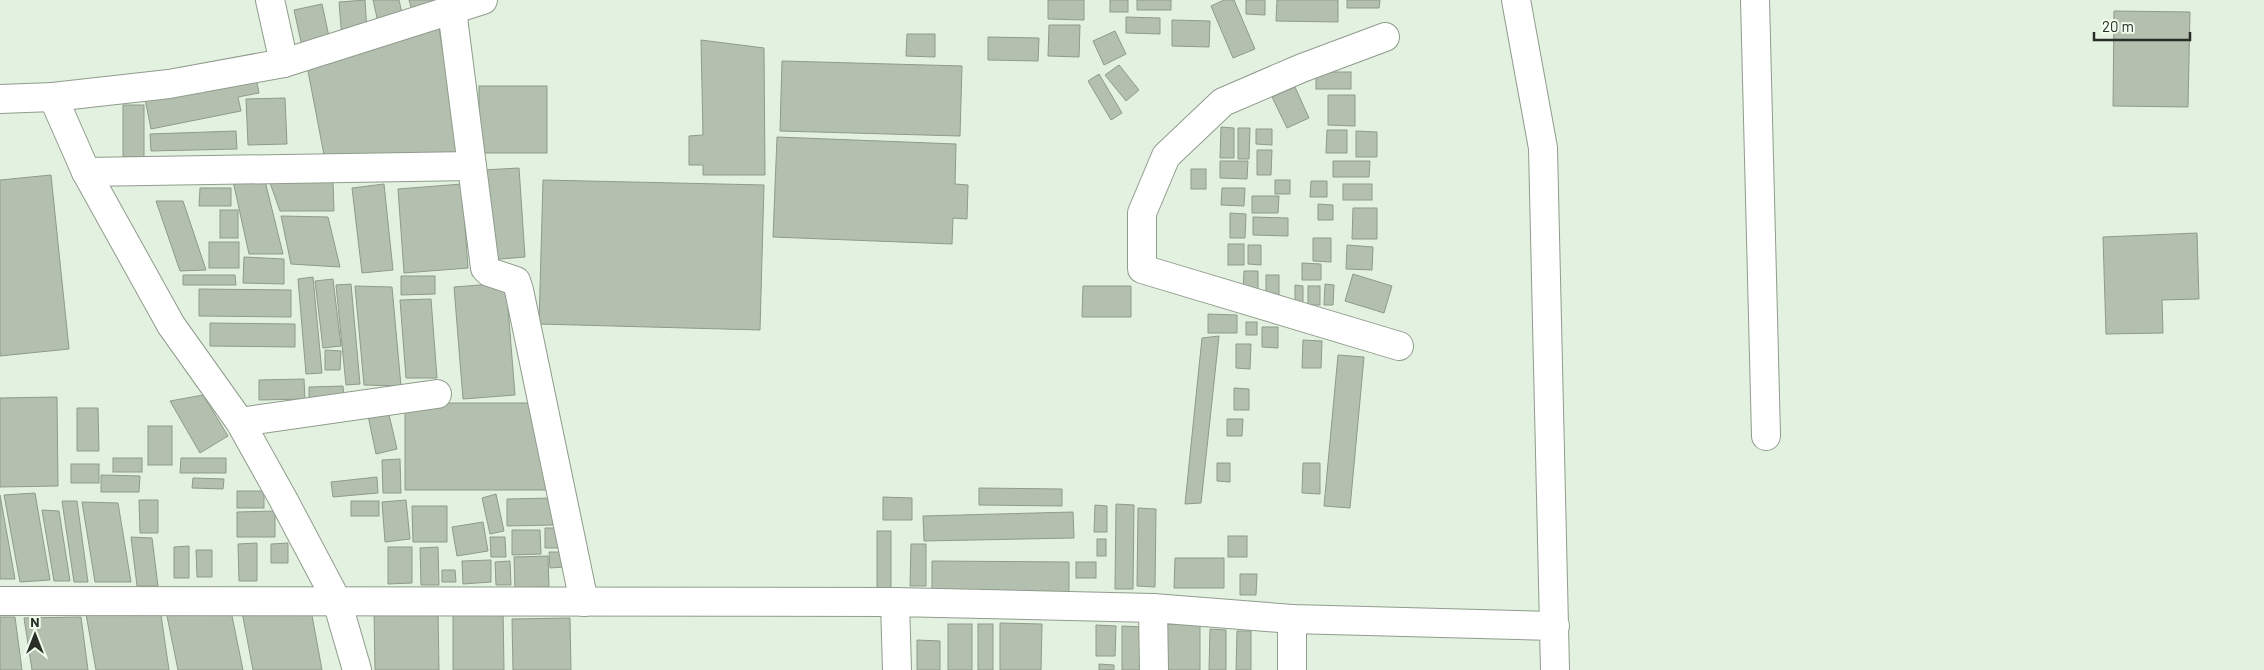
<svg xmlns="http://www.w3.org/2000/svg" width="2264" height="670" font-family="Barlow,sans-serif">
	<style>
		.building { fill: #b3c0b0; stroke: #8e9b8b }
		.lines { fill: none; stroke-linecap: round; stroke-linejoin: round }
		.street-casing { stroke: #909c8d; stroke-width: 30 }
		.street { stroke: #fff; stroke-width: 28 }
	</style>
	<rect width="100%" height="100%" fill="#e3f1e0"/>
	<g class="building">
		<path d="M365,0L367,31L342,39L339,2Z"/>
		<path d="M373,0H399L404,22L379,27Z"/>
		<path d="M409,0H461L413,14Z"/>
		<path d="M1048,0H1084V20L1048,19Z"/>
		<rect x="1110" y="0" width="18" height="12"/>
		<rect x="1137" y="0" width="34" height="10"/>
		<path d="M1224,0H1234L1255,49L1233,58L1211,6Z"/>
		<path d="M1246,0H1265V15L1246,14Z"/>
		<path d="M1277,0H1338V22L1276,21Z"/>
		<path d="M1347,0H1380L1379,8H1347Z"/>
		<path d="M322,4L331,46L303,51L294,10Z"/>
		<path d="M2114,11L2190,12L2188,107L2113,106Z"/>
		<path d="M1126,17L1160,18V34L1126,33Z"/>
		<path d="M1172,20L1210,21L1209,47L1172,46Z"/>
		<path d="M438,22L460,154L325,160L307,66Z"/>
		<path d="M1049,25H1080L1079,57L1048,56Z"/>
		<path d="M1115,31L1126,54L1104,65L1093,41Z"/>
		<path d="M907,34H935V57L906,56Z"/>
		<path d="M988,37L1039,38L1038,61L988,60Z"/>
		<path d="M701,40L764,48L765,175H703V165H689V136L703,135Z"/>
		<path d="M782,61L962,66L960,136L780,131Z"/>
		<path d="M1119,65L1139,90L1126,101L1105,75Z"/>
		<rect x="1316" y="72" width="35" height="17"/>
		<path d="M1099,74L1122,113L1111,120L1088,81Z"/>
		<path d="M256,78L259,93L238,97L241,111L151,129L145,99Z"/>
		<rect x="479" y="86" width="68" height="67"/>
		<path d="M1295,87L1309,118L1287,128L1272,97Z"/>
		<path d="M1328,95H1355V126L1328,125Z"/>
		<path d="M285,98L287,144L248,145L246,99Z"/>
		<rect x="123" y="105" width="21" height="52"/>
		<path d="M1221,127L1234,128V158H1220Z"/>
		<path d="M1238,128H1250L1249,159H1238Z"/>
		<path d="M1256,129H1272V145L1256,144Z"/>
		<path d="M1327,130H1347V153H1326Z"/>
		<path d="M236,131L237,149L151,151L150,134Z"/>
		<path d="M1356,131L1377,132V157H1356Z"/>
		<path d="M777,137L956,144L955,184L968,185L967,219L953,218L952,244L773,237Z"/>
		<path d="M1257,150H1272L1271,175H1257Z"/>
		<path d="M1220,161H1248L1247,179L1220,178Z"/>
		<path d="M1333,161H1370L1369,177H1333Z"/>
		<path d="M519,168L525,257L489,260L483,170Z"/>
		<rect x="1191" y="169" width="15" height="20"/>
		<path d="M51,175L69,349L0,356V180Z"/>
		<path d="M269,180L333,181L334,211H280Z"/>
		<path d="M543,180L764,185L760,330L539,324Z"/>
		<rect x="1275" y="180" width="15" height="14"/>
		<path d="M233,181H265L283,254H249Z"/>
		<path d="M1311,181H1327V197H1310Z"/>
		<path d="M384,184L393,270L362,273L352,188Z"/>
		<path d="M462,184L468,268L404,273L398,189Z"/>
		<rect x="1343" y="184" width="29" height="16"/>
		<path d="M200,188H231V206H199Z"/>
		<path d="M1222,188H1245L1244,206L1221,205Z"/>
		<path d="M1252,196H1279L1278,213H1252Z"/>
		<path d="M156,201H183L206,270L180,271Z"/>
		<path d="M1318,204L1333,205V220H1318Z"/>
		<path d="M1353,208H1377V239H1352Z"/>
		<rect x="220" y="210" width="18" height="28"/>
		<path d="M1230,213L1246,214L1245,238H1230Z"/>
		<path d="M281,216L328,217L340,267L291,264Z"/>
		<path d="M1253,217L1288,218V236L1253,235Z"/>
		<path d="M2197,233L2199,299L2162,300L2163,333L2106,334L2103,237Z"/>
		<path d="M1313,238H1331V262L1313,261Z"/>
		<rect x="209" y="242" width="30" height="26"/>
		<rect x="1228" y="244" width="16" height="21"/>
		<path d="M1248,245H1261V265L1248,264Z"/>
		<path d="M1347,245L1373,247L1372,270L1346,269Z"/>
		<path d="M244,257L284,259V284L243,283Z"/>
		<path d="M1302,263L1321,264V280H1302Z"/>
		<path d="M1244,271H1258V294H1243Z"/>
		<path d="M1353,274L1392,286L1384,313L1345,301Z"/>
		<path d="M183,275H235L236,285H183Z"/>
		<rect x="1266" y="275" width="13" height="20"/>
		<path d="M401,276H435V294L401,295Z"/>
		<path d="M313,277L322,373L306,374L298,279Z"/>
		<path d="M333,279L341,346L323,348L315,281Z"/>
		<path d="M506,283L515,395L463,399L454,287Z"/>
		<path d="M351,284L360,384L346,385L336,285Z"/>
		<path d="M1325,284L1334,285L1333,305H1324Z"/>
		<path d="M1295,285L1303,286V304L1295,303Z"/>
		<path d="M355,286L392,287L401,386L364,385Z"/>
		<path d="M1083,286H1131V317H1082Z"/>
		<rect x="1308" y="286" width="12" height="19"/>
		<path d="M199,289L291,290V317L199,316Z"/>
		<path d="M431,299L437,378H406L400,300Z"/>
		<path d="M1208,314L1237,315V333H1208Z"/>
		<rect x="1246" y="322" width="11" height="13"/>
		<path d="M210,323L295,324V347L210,346Z"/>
		<path d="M1262,327H1278V348L1262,347Z"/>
		<path d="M1219,336L1201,503L1185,504L1202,338Z"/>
		<path d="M1303,340L1322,341L1321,368H1302Z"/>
		<path d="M1236,344H1251L1250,369L1236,368Z"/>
		<path d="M325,350L341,351L340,370H325Z"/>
		<path d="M1338,355L1364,357L1350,508L1324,506Z"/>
		<path d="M304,379L305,399L259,400V380Z"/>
		<path d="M343,386L344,401L309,402V387Z"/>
		<path d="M1234,388L1249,389V410H1234Z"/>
		<path d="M203,395L228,436L200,453L170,401Z"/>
		<path d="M57,397L58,486L0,487V398Z"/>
		<path d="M405,403H535L552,490H405Z"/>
		<path d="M387,406L397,449L376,454L367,411Z"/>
		<path d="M77,408H98L99,451H77Z"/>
		<path d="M1227,419H1243L1242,436H1227Z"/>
		<rect x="148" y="426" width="24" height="39"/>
		<rect x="113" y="458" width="29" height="14"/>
		<path d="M181,458H226V473H180Z"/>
		<path d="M400,459L401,493H383L382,460Z"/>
		<path d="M1217,463H1230V482L1217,481Z"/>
		<path d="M1303,463H1320V494L1302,493Z"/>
		<rect x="71" y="464" width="28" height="19"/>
		<path d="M101,475L140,476L139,492H101Z"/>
		<path d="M377,477L378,493L333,497L331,482Z"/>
		<path d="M193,478L224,479L223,489L192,488Z"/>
		<path d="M979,488L1062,489V506L979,505Z"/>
		<rect x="237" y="491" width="27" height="17"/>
		<path d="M35,493L50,580L20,582L4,495Z"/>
		<path d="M496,494L504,531L490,534L482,498Z"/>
		<path d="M0,495L15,579H0Z"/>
		<path d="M883,497L912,498V520H883Z"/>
		<path d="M553,498V525L507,526V499Z"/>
		<path d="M139,500H158V533H140Z"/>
		<path d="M406,500L410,539L385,542L382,502Z"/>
		<path d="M62,501H77L88,582H74Z"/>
		<rect x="351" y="501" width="28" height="15"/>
		<path d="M82,502L118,503L131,582H95Z"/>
		<path d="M1116,504L1134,505L1133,589H1115Z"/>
		<path d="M1095,505L1107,506V532H1094Z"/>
		<path d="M412,506H447V542H413Z"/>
		<path d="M1138,508L1156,509L1155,587L1137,586Z"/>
		<path d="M42,510L59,511L70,581H54Z"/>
		<path d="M275,511V537H237V512Z"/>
		<path d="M1073,512L1074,538L924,541L923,516Z"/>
		<path d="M483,522L488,551L457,556L452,527Z"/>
		<path d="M545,528H564L565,548H545Z"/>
		<path d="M512,530H540L541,554L512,555Z"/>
		<rect x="877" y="531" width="14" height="60"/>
		<rect x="1228" y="536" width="19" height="21"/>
		<path d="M131,537L152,538L158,586H137Z"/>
		<path d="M490,537H505L506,557H491Z"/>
		<rect x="1097" y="539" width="9" height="17"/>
		<path d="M257,543V581H239L238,544Z"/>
		<path d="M288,543V563H271V544Z"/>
		<path d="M911,544H926V586H910Z"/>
		<path d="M189,546V578H174V547Z"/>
		<path d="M388,547H412V583L388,584Z"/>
		<path d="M438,547L439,585H421L420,548Z"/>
		<path d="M196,550H212V577H197Z"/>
		<path d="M549,552H563L564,567L550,568Z"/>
		<path d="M548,556L549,587L515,588L514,557Z"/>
		<path d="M1175,558H1224V588H1174Z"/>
		<path d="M491,560V582L463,584L462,561Z"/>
		<path d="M510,561L511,585H496L495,562Z"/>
		<path d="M932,561L1069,562V594L932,593Z"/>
		<rect x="1076" y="562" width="20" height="16"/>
		<path d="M442,570H455L456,582H442Z"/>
		<path d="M1240,574H1257L1256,595H1240Z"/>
		<path d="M503,609L504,670H453V610Z"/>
		<path d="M311,610L322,670H253L242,612Z"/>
		<path d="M166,611H231L243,670H178Z"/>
		<path d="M438,611L439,670H375L374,612Z"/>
		<path d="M86,614L161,615L169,670H96Z"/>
		<path d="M0,617H15L22,670H0Z"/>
		<path d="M81,617L88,670H32L24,618Z"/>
		<path d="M570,618L571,670H513L512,619Z"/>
		<path d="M1000,623L1042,624L1041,670H1000Z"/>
		<rect x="948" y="624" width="24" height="46"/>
		<rect x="978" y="624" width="15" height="46"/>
		<path d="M1163,624L1200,625V670H1162Z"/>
		<path d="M1096,625L1116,626L1115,656H1096Z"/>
		<path d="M1122,626L1144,627V670H1122Z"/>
		<path d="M1210,629L1226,630V670H1209Z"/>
		<path d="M1237,631H1251V670H1236Z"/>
		<path d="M917,640L940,641V670H917Z"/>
		<path d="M1099,664L1114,665V670H1099Z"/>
	</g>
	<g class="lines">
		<g class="street-casing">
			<g id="street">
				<path d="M270,0L284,63L169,84L53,97L86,172L171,325L240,422L283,499L337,601L357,670"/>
				<path d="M1516,0L1543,148L1555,670"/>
				<path d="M1755,0L1766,436"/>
				<path d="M452,10L485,268L489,272L516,281L519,290L584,602"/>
				<path d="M1385,37L1302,68L1223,102L1166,156L1142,213V269L1399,346"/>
				<path d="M284,63L483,0"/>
				<path d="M0,99L53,97"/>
				<path d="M86,172L472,166"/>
				<path d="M240,422L437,394"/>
				<path d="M0,601L895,602"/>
				<path d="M1153,608L1154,670"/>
				<path d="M1292,619V670"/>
				<path d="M897,670L895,602L1153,608L1292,619L1555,626"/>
			</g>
		</g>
		<use href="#street" class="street"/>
	</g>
	<g transform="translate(35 635)" stroke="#f1feed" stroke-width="4" paint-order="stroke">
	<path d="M0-4L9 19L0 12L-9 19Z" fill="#282d27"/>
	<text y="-8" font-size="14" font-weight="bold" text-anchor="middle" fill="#282d27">N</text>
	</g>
	<path d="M2094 32v8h96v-8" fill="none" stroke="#282d27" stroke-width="2.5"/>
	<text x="2102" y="32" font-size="15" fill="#282d27" stroke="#f1feed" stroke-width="4" paint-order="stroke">20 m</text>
</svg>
